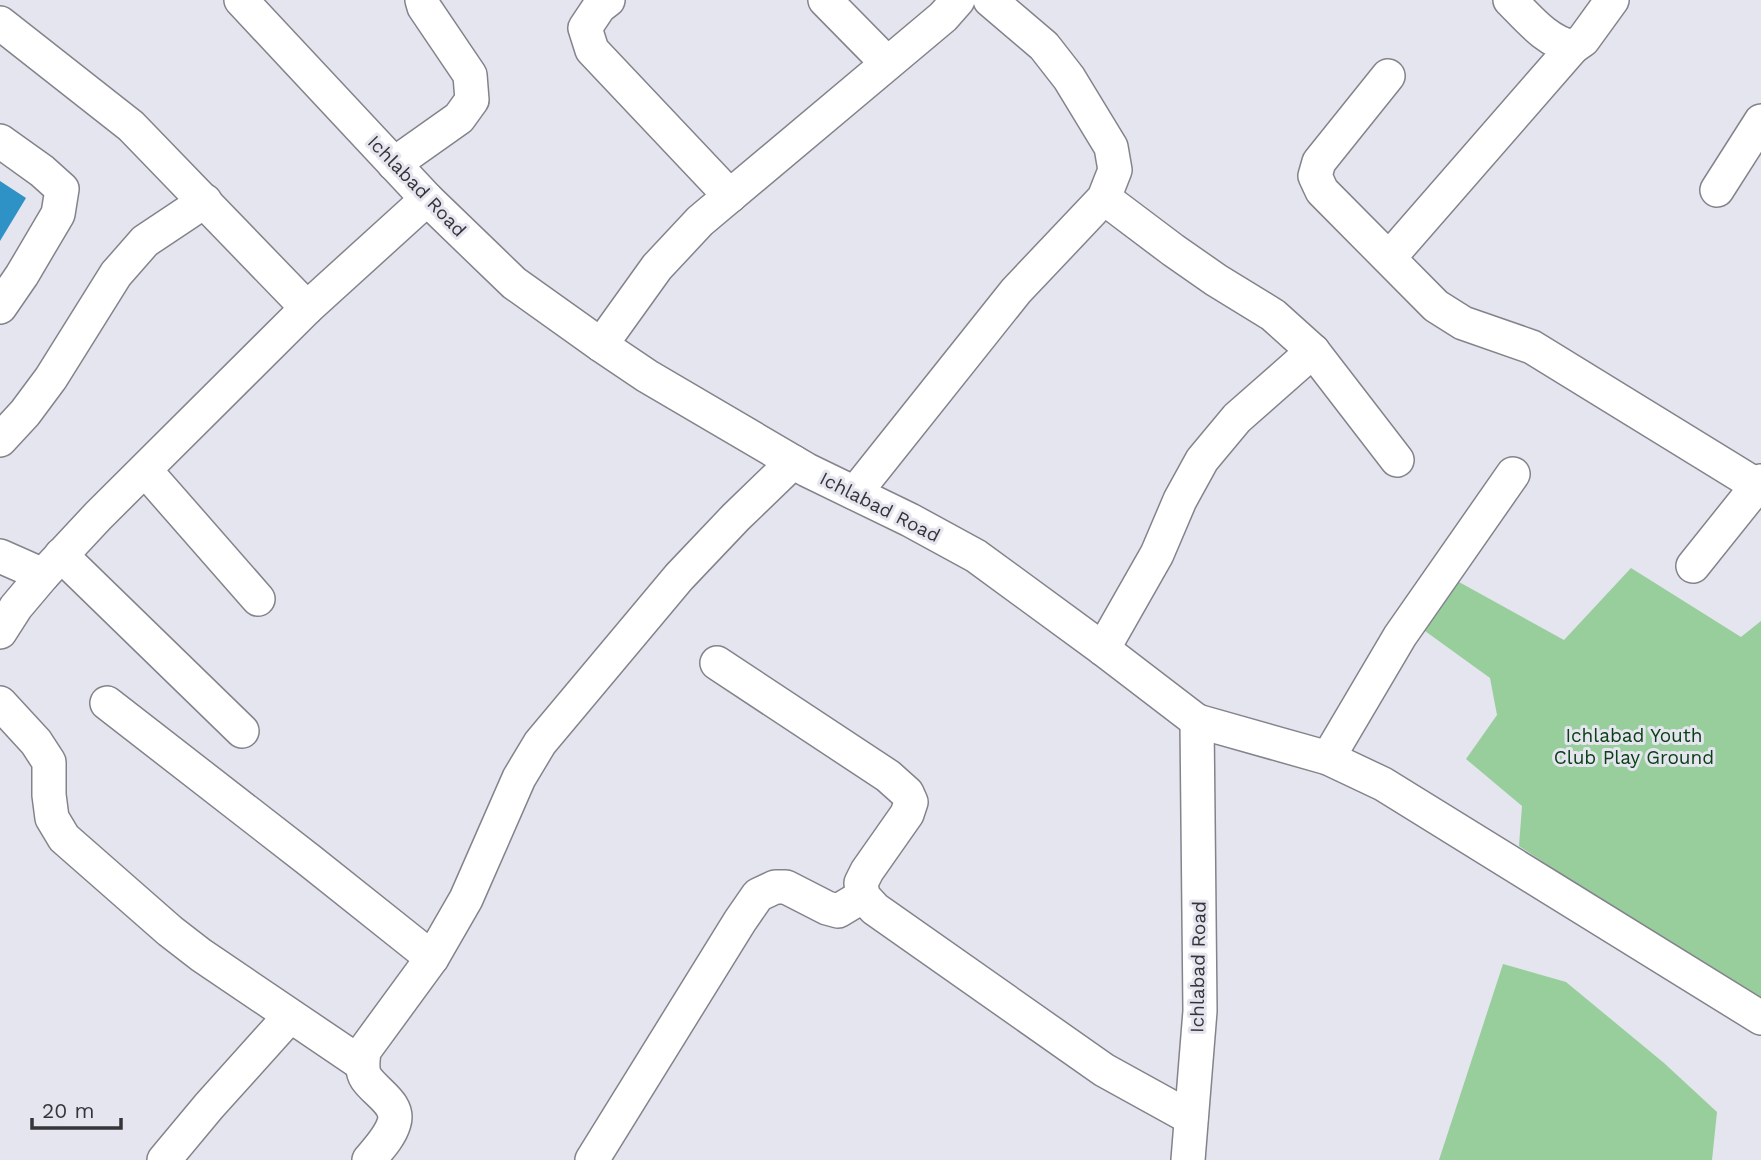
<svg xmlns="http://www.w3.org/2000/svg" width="1761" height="1160" font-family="'Work Sans',sans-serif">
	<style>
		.green { fill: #97ce9b }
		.water { fill: #2e92c6 }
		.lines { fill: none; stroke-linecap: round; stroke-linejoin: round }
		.minor-casing { stroke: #83838c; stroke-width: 36 }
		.minor { stroke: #fff; stroke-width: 33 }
		.labels { text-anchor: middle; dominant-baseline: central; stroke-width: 6; stroke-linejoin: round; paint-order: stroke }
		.street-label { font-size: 19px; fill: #353539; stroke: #e5e5ef }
		.park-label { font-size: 19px; fill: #0a4015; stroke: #e5e5ef }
	</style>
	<rect width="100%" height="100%" fill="#e5e5ef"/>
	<g class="green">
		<path d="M1631,568L1741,637L1761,621V1006L1519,846L1522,806L1466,759L1497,715L1490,678L1425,631L1459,582L1564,640Z"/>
		<path d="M1503,964L1566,982L1664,1063L1717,1112L1712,1160H1439Z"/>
	</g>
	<path class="water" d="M0,181L26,198L0,241Z"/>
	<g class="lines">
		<g class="minor-casing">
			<g id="minor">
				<path d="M241,0L427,199L514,283L601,345L647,376L807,470L910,520L976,556L1103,649L1197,721L1200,1011L1188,1160"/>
				<path d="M608,0L599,7L585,28L592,50L730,196"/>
				<path d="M825,0L887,63"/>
				<path d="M1510,0C1528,18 1547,42 1573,47L1583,40L1612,0"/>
				<path d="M0,23L131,126L307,308"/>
				<path d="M1388,76L1319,162L1315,176L1322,191L1436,306L1463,323L1532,347L1761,488"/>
				<path d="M0,141L42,171L62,189L58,214L22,275L0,307"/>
				<path d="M394,164L459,118L472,100L470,75L424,7L422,0"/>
				<path d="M1717,190L1761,121"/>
				<path d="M1104,198L1173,250L1216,280L1273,315L1313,351L1397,460"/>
				<path d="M1389,258L1573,47"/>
				<path d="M601,345L657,267L700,221L943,17L958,0"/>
				<path d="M0,440L25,413L51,378L116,274L145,241L205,201"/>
				<path d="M145,470L258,599"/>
				<path d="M855,493L1016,291L1104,198L1115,170L1111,147L1069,78L1044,46L990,0"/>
				<path d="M61,555L242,731"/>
				<path d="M0,556L43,575L98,516L307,308L427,199"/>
				<path d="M1693,566L1761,481"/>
				<path d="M0,632L16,607L43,575"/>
				<path d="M1103,649L1157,554L1180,500L1202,460L1237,418L1313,351"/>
				<path d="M717,663L888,776L907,793L911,802L907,814L867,871L861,883L863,896L875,909L1104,1070L1191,1118"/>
				<path d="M0,703L36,742L49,762V795L52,818L64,838L170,931L201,955L362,1064"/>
				<path d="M107,703L309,860L432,958"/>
				<path d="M1197,721L1328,758L1383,784L1761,1018"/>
				<path d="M1328,758L1400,636L1513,474"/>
				<path d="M164,1160L209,1106L290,1016"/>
				<path d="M369,1160C378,1149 390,1137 394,1123C400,1104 376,1093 366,1078C361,1070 363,1061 364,1051L432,958L466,899L519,778L540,743L679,577L736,517L793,462"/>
				<path d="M592,1160L740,921L758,895L775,887H786L827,908L838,911L863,896"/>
			</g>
		</g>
		<use href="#minor" class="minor"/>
	</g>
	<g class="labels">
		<g class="street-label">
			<text transform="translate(417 186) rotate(46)">Ichlabad Road</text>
			<text transform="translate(880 507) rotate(27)">Ichlabad Road</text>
			<text transform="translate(1198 967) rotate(-89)">Ichlabad Road</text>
		</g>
		<g class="park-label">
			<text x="1634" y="735">Ichlabad Youth<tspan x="1634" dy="22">Club Play Ground</tspan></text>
		</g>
	</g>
	<path d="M32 1118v10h89v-10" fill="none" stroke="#353539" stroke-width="3.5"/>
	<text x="42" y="1118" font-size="21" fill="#353539" stroke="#e5e5ef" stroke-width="5" paint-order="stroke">20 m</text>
</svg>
